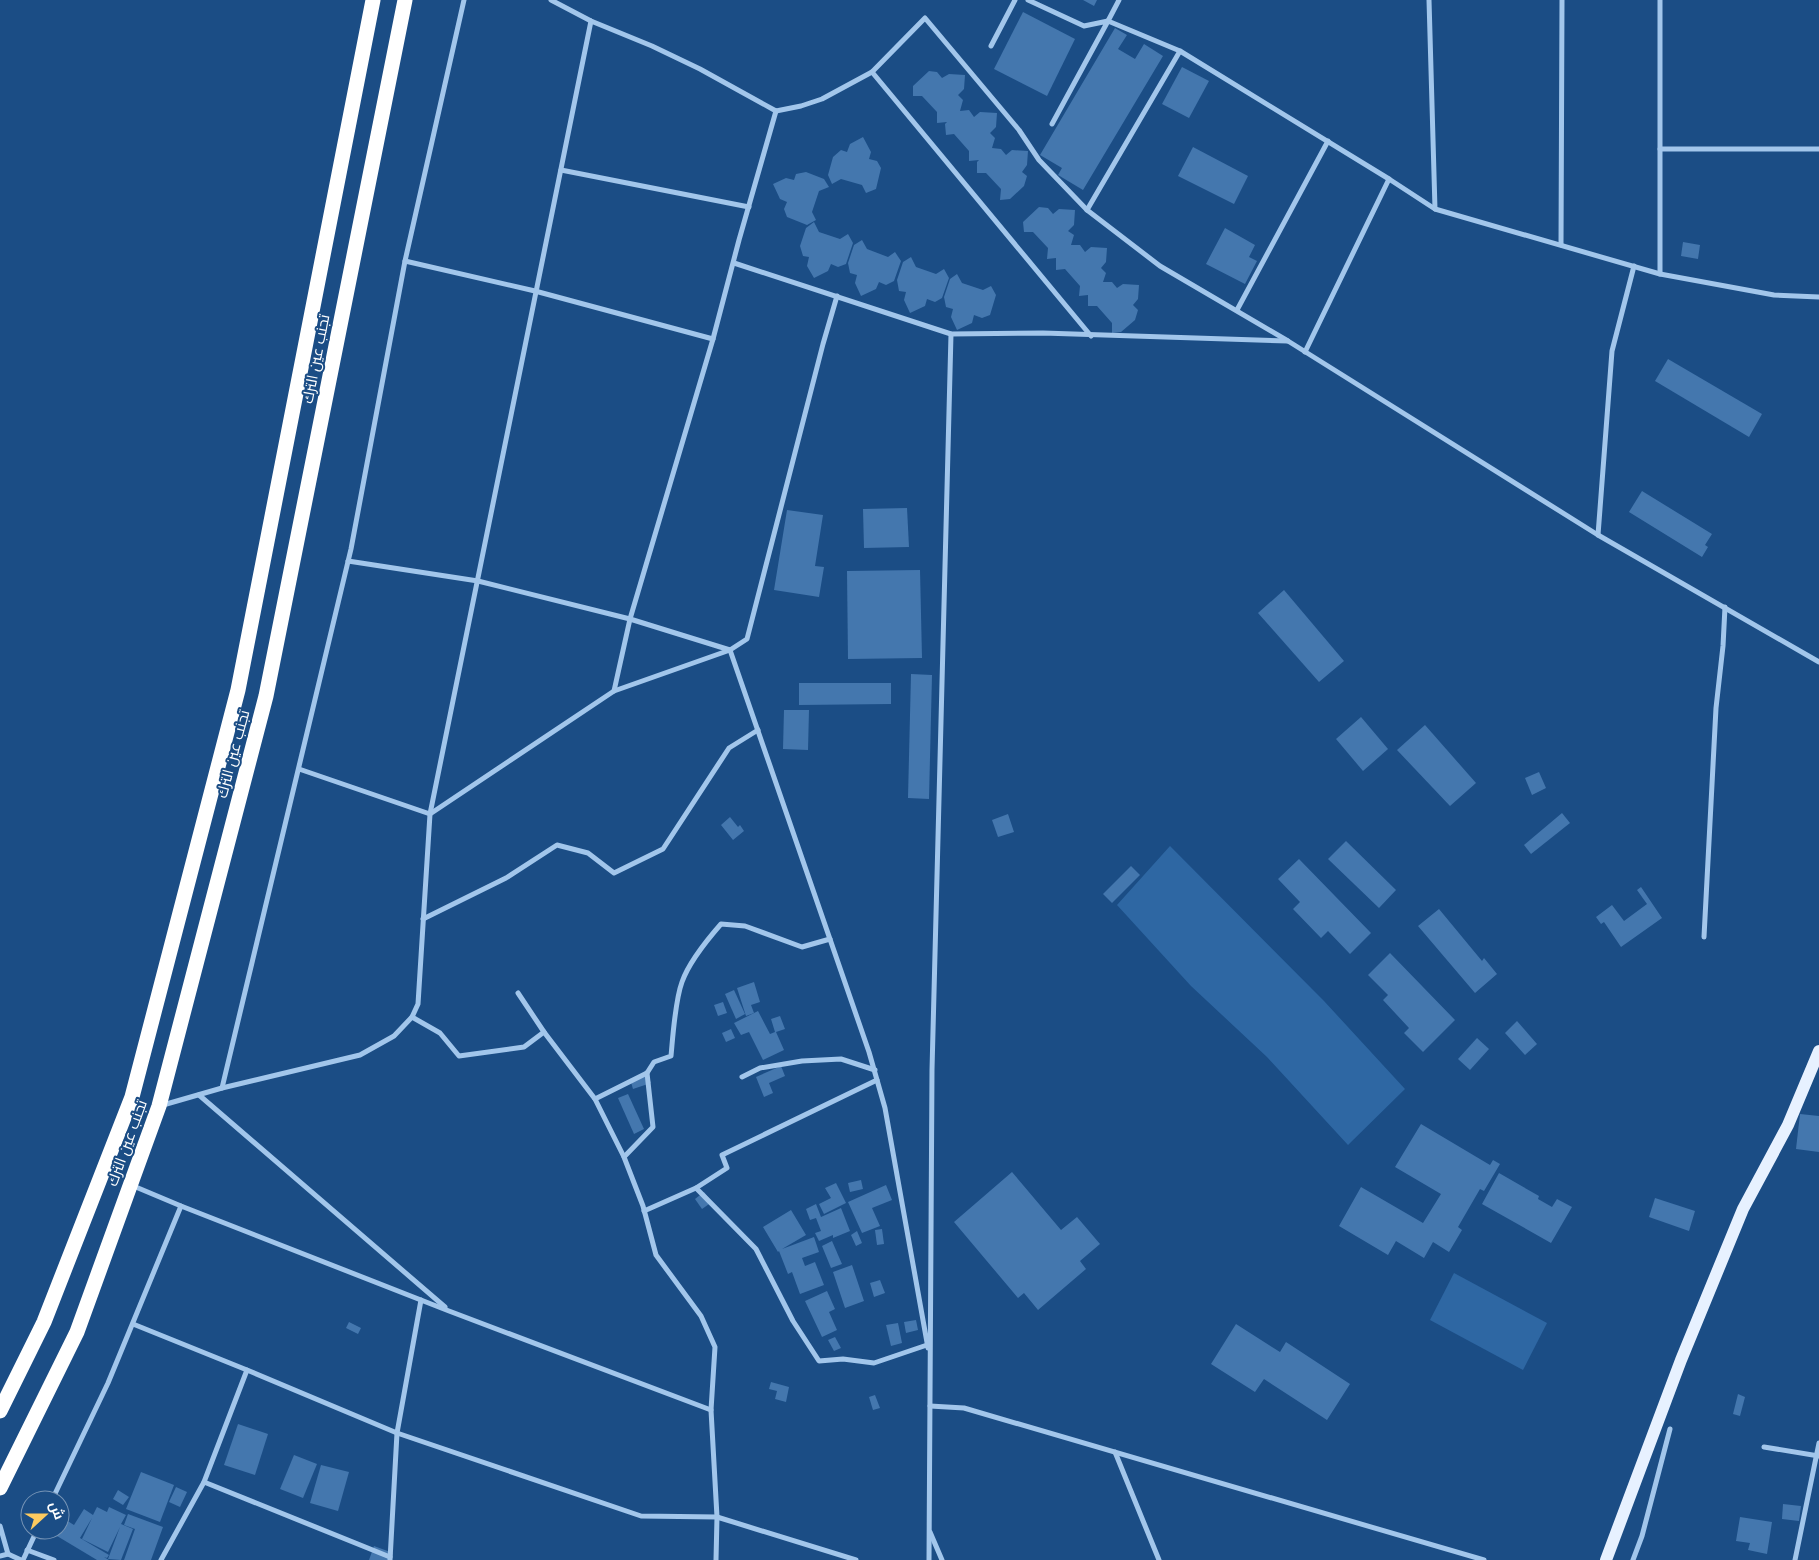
<svg xmlns="http://www.w3.org/2000/svg" width="1819" height="1560" font-family="'Fira Sans',Cairo,sans-serif">
	<style>
		.green { fill: #2e67a3 }
		.building { fill: #4477ae }
		.lines { fill: none; stroke-linecap: round; stroke-linejoin: round }
		.street { stroke: #a2c6eb; stroke-width: 5 }
		.primary { stroke: #e7f1ff; stroke-width: 12 }
		.highway { stroke: #fff; stroke-width: 15 }
		.labels { text-anchor: middle; dominant-baseline: central; stroke-width: 4; stroke-linejoin: round; paint-order: stroke }
		.street-label { font-size: 15px; fill: #fff; stroke: #1b4d85 }
	</style>
	<rect width="100%" height="100%" fill="#1b4d85"/>
	<g class="green">
		<path d="M1170,846L1324,1001L1405,1089L1348,1145L1267,1057L1191,986L1117,905Z"/>
		<path d="M1454,1273L1547,1323L1523,1370L1430,1320Z"/>
	</g>
	<g class="building">
		<path d="M1083,0H1097L1094,6Z"/>
		<path d="M1023,12L1075,39L1047,96L994,69Z"/>
		<path d="M1115,28L1127,35L1118,49L1135,59L1144,44L1163,56L1083,190L1058,175L1062,168L1040,155Z"/>
		<path d="M1182,67L1209,81L1189,118L1162,104Z"/>
		<path d="M929,71L937,72L942,78L949,74L965,75L964,89L958,95L963,100L960,111L969,110L974,117L980,112L997,113L996,127L990,133L995,138L992,148L1001,149L1006,155L1012,150L1028,151L1027,165L1022,172L1027,176L1024,186L1010,199L1000,200L1001,189L986,173H977V162L979,160L969,161V151L954,134L946,135L945,124L947,122L937,123V112L922,96H913V86Z"/>
		<path d="M863,137L871,152L869,159L877,161L881,168L876,189L866,193L862,185L841,179L832,184L828,175L833,157L841,150L847,152L850,144Z"/>
		<path d="M1193,147L1248,176L1234,204L1178,176Z"/>
		<path d="M806,172L824,179L829,187L819,191L812,212L816,220L807,225L787,217L784,209L787,202L780,199L773,184L786,178L794,180L796,174Z"/>
		<path d="M1039,207L1048,208L1053,214L1059,209L1075,210L1074,225L1068,231L1074,235L1071,245H1080L1085,252L1091,247L1107,248L1106,262L1101,268L1106,273L1103,282H1112L1117,288L1123,284L1139,285L1138,299L1133,305L1138,310L1135,320L1121,332L1112,333V323L1097,306H1088V295L1079,296L1080,286L1065,269L1056,270V258L1047,259L1048,248L1033,232H1024L1023,222Z"/>
		<path d="M814,222L819,232L840,239L848,234L853,243L846,264L838,267L831,264L828,271L814,278L807,266L809,257L803,256L800,246L806,228Z"/>
		<path d="M1225,228L1255,245L1249,257L1257,261L1245,284L1206,264Z"/>
		<path d="M862,240L867,249L888,257L895,252L901,261L894,281L886,285L879,282L876,289L861,296L855,283L857,275L850,273L848,263L854,245Z"/>
		<path d="M1683,242L1700,245L1698,259L1681,256Z"/>
		<path d="M911,257L916,267L936,274L944,269L949,278L942,298L935,302L927,299L925,306L910,313L904,300L906,292L899,291L897,280L903,262Z"/>
		<path d="M957,274L962,283L983,290L991,286L996,295L990,315L982,318L974,315L972,323L957,330L951,317L953,309L946,307L944,297L950,279Z"/>
		<path d="M1668,359L1762,414L1749,437L1655,381Z"/>
		<path d="M1642,491L1712,534L1705,545L1708,547L1702,557L1629,512Z"/>
		<path d="M907,508L909,547L864,548L863,509Z"/>
		<path d="M787,510L823,515L815,566L824,567L819,597L774,590Z"/>
		<path d="M920,570L922,658L848,659L847,571Z"/>
		<path d="M1284,590L1344,661L1319,682L1258,613Z"/>
		<path d="M911,674L932,675L929,799L908,798Z"/>
		<path d="M799,683H891V704L799,705Z"/>
		<path d="M784,710H809L808,750L783,749Z"/>
		<path d="M1361,717L1388,749L1363,771L1336,739Z"/>
		<path d="M1425,725L1476,783L1450,806L1397,750Z"/>
		<path d="M1539,772L1546,788L1532,795L1525,778Z"/>
		<path d="M1562,813L1570,823L1531,854L1524,845Z"/>
		<path d="M1008,814L1014,832L998,837L992,820Z"/>
		<path d="M730,817L738,827L740,825L744,831L733,840L721,825Z"/>
		<path d="M1346,841L1396,890L1379,908L1328,859Z"/>
		<path d="M1299,859L1371,933L1350,954L1328,931L1321,938L1293,909L1300,902L1278,879Z"/>
		<path d="M1131,866L1140,875L1112,903L1103,894Z"/>
		<path d="M1641,887L1662,918L1621,947L1604,922L1601,924L1596,917L1612,905L1624,921L1647,904L1637,890Z"/>
		<path d="M1439,909L1482,961L1484,958L1497,974L1475,993L1418,926Z"/>
		<path d="M1390,953L1455,1020L1423,1052L1404,1033L1409,1028L1383,1000L1388,995L1368,975Z"/>
		<path d="M754,982L760,1002L751,1005L754,1013L746,1016L737,988Z"/>
		<path d="M734,990L745,1014L736,1019L725,994Z"/>
		<path d="M723,1002L727,1013L718,1016L714,1005Z"/>
		<path d="M758,1011L770,1034L775,1032L771,1019L780,1016L785,1029L776,1032L784,1050L763,1060L749,1032L741,1035L734,1023Z"/>
		<path d="M1517,1021L1537,1044L1525,1055L1505,1033Z"/>
		<path d="M731,1029L735,1038L726,1042L722,1033Z"/>
		<path d="M1477,1038L1489,1049L1470,1070L1458,1059Z"/>
		<path d="M781,1066L785,1076L769,1083L773,1093L764,1097L756,1077Z"/>
		<path d="M647,1073L651,1083L633,1089L630,1079Z"/>
		<path d="M628,1094L644,1129L634,1134L618,1098Z"/>
		<path d="M1800,1114L1819,1116V1152L1796,1149Z"/>
		<path d="M1421,1124L1490,1165L1493,1160L1500,1164L1484,1191L1480,1189L1458,1227L1462,1230L1449,1252L1433,1242L1424,1258L1396,1241L1388,1255L1339,1226L1361,1187L1423,1223L1441,1194L1395,1167Z"/>
		<path d="M1012,1172L1061,1230L1077,1217L1100,1244L1080,1261L1086,1269L1038,1310L1024,1293L1018,1298L954,1222Z"/>
		<path d="M1499,1173L1539,1196L1538,1199L1552,1207L1557,1199L1572,1207L1551,1243L1482,1204Z"/>
		<path d="M861,1180L863,1189L850,1192L848,1183Z"/>
		<path d="M836,1183L846,1203L824,1214L819,1204L831,1198L825,1188Z"/>
		<path d="M886,1185L892,1200L872,1208L880,1226L862,1233L848,1202Z"/>
		<path d="M704,1192L712,1202L702,1209L695,1199Z"/>
		<path d="M1655,1198L1695,1211L1689,1231L1649,1217Z"/>
		<path d="M816,1204L821,1217L841,1208L850,1231L833,1238V1235L819,1241L815,1233L821,1231L816,1218L810,1220L806,1209Z"/>
		<path d="M791,1210L806,1235L782,1249L814,1237L819,1252L802,1258L805,1266L815,1262L824,1285L800,1294L792,1272L788,1274L779,1251L778,1252L763,1227Z"/>
		<path d="M882,1229L884,1244L877,1245L875,1230Z"/>
		<path d="M857,1231L862,1243L856,1246L851,1235Z"/>
		<path d="M832,1241L842,1264L831,1268L822,1246Z"/>
		<path d="M852,1265L864,1301L845,1308L833,1272Z"/>
		<path d="M880,1280L885,1293L874,1297L870,1283Z"/>
		<path d="M827,1291L835,1309L829,1312L837,1330L822,1337L805,1301Z"/>
		<path d="M916,1320L918,1330L906,1333L904,1322Z"/>
		<path d="M349,1322L361,1328L358,1334L346,1328Z"/>
		<path d="M898,1323L902,1343L891,1346L886,1325Z"/>
		<path d="M1236,1324L1280,1352L1286,1342L1350,1384L1327,1420L1264,1379L1255,1392L1211,1364Z"/>
		<path d="M835,1337L841,1348L834,1351L828,1340Z"/>
		<path d="M771,1382L789,1387L786,1402L775,1399L777,1391L769,1389Z"/>
		<path d="M1738,1394L1745,1397L1740,1416L1733,1414Z"/>
		<path d="M875,1395L880,1408L873,1410L869,1397Z"/>
		<path d="M238,1424L268,1434L255,1475L224,1465Z"/>
		<path d="M294,1455L317,1464L303,1498L280,1489Z"/>
		<path d="M321,1465L349,1472L338,1511L310,1503Z"/>
		<path d="M141,1472L174,1485L160,1522L126,1509Z"/>
		<path d="M176,1487L187,1492L180,1507L169,1502Z"/>
		<path d="M118,1490L129,1497L123,1505L113,1499Z"/>
		<path d="M1783,1504L1801,1506L1799,1521L1782,1519Z"/>
		<path d="M97,1507L107,1512L109,1507L126,1515L121,1524L133,1529L121,1560L108,1559L120,1527L108,1552L82,1539L92,1518L80,1538L109,1555L107,1558L104,1557L109,1560H97L57,1536L66,1520L74,1525L84,1509L93,1515Z"/>
		<path d="M128,1514L163,1527L151,1560H124L135,1529L124,1525Z"/>
		<path d="M1740,1517L1772,1522L1767,1554L1748,1550L1750,1543L1736,1541Z"/>
		<path d="M374,1546L393,1553L391,1560H369Z"/>
	</g>
	<g class="lines">
		<g class="street">
			<path d="M551,0L591,21L652,46L700,69L776,111L801,106L822,99L872,72L925,18L1019,130L1039,160L1087,210L1160,266L1288,341L1598,535L1819,662"/>
			<path d="M1028,0L1084,26L1108,21L1052,124"/>
			<path d="M1119,0L1108,21L1180,51L1389,179L1435,209L1660,274L1774,295L1819,297"/>
			<path d="M1429,0L1435,209"/>
			<path d="M1660,0V274"/>
			<path d="M991,46L1015,0"/>
			<path d="M872,72L1091,336"/>
			<path d="M1660,149H1819"/>
			<path d="M561,170L749,207"/>
			<path d="M1087,210L1180,51"/>
			<path d="M1561,245L1562,0"/>
			<path d="M405,261L535,291L713,339"/>
			<path d="M734,263L951,334L1043,333L1288,341"/>
			<path d="M1237,310L1328,141"/>
			<path d="M1305,352L1389,179"/>
			<path d="M1598,535L1612,351L1634,266"/>
			<path d="M348,561L478,581L630,619L730,650"/>
			<path d="M730,650L869,1052L885,1108L928,1348"/>
			<path d="M614,691L630,619L713,339L739,240L776,111"/>
			<path d="M299,769L430,814L614,691L730,650L747,639L823,344L837,296"/>
			<path d="M423,919L506,878L557,845L588,853L614,873L663,849L729,748L758,730"/>
			<path d="M1704,937L1716,708L1723,646L1725,607"/>
			<path d="M518,993L544,1032L595,1099L624,1157L643,1206L656,1255L701,1316L715,1347L711,1410L717,1517L716,1560"/>
			<path d="M412,1017L440,1033L459,1056L524,1047L544,1032"/>
			<path d="M742,1077L760,1068L802,1061L841,1059L875,1070"/>
			<path d="M222,1088L351,549L405,261L464,0"/>
			<path d="M199,1095L445,1307"/>
			<path d="M595,1099L647,1073L654,1062L671,1056C673,1035 675,1001 682,982C689,962 707,940 721,924L745,926L802,947L830,939"/>
			<path d="M163,1105L222,1088L360,1055L394,1036L412,1017L418,1004L430,814L591,21"/>
			<path d="M624,1157L653,1127L647,1073"/>
			<path d="M131,1185L181,1206L449,1311L711,1410"/>
			<path d="M696,1188L727,1168L722,1155L877,1080"/>
			<path d="M644,1211L696,1188L756,1249L793,1321L819,1361L843,1359L874,1363L927,1345"/>
			<path d="M133,1324L247,1370L397,1433L641,1516L717,1517L856,1560"/>
			<path d="M930,1406L964,1408L1484,1560"/>
			<path d="M1764,1447L1819,1456"/>
			<path d="M1115,1452L1159,1560"/>
			<path d="M204,1482L390,1557"/>
			<path d="M52,1500L108,1383L181,1206"/>
			<path d="M0,1526L8,1554"/>
			<path d="M930,1532L942,1560"/>
			<path d="M27,1550L54,1560"/>
			<path d="M0,1556L8,1554L21,1560"/>
			<path d="M23,1560L37,1530"/>
			<path d="M161,1560L204,1482L247,1370"/>
			<path d="M390,1560L397,1433L421,1300"/>
			<path d="M929,1560L932,1070L951,334"/>
			<path d="M1633,1560L1642,1536L1670,1429"/>
			<path d="M1795,1560L1819,1443"/>
		</g>
		<path class="primary" d="M1606,1560L1681,1360L1743,1209L1788,1125L1819,1051"/>
		<g class="highway">
			<path d="M0,1411L44,1322L132,1097L238,690L373,0"/>
			<path d="M0,1488L77,1332L159,1106L266,696L405,0"/>
		</g>
	</g>
	<g class="labels">
		<g class="street-label">
			<text transform="translate(316 359) rotate(-79)">تجنب عين الترك</text>
			<text transform="translate(233 754) rotate(-75)">تجنب عين الترك</text>
			<text transform="translate(127 1143) rotate(-70)">تجنب عين الترك</text>
		</g>
	</g>
	<g transform="translate(45 1515) rotate(69)"><circle r="24" fill="#1b4d85" stroke="#7694b6"/>
	<path d="M0-4L9 19L0 12L-9 19Z" fill="#fdca5f"/>
	<text y="-8" font-size="14" font-weight="bold" text-anchor="middle" fill="#ffffff">ش</text>
	</g>
</svg>
